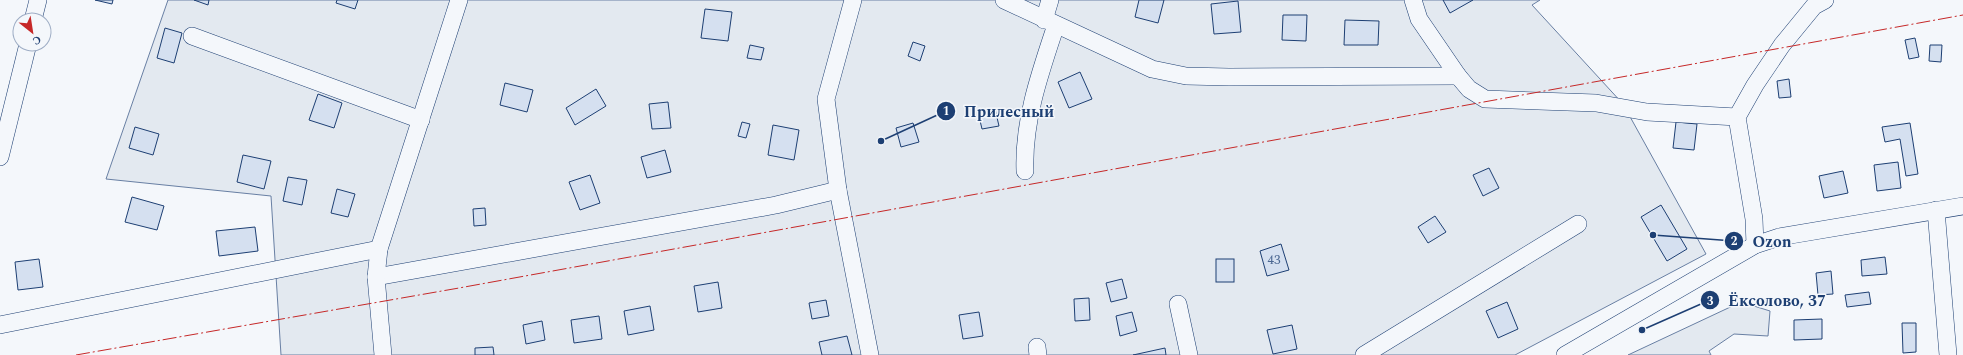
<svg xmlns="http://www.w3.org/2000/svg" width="1963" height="355" font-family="Spectral,serif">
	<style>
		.green { fill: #e3e9f0; stroke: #687fa3 }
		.building { fill: #d5e0f0; stroke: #1d3f73 }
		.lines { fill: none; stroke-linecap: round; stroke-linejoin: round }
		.minor-casing { stroke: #1d3f73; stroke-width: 18 }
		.minor { stroke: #f4f7fb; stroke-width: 17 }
		.power { stroke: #c62828; stroke-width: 1; stroke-dasharray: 14 3 2 3; stroke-linecap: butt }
		.labels { text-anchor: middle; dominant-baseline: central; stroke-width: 3; stroke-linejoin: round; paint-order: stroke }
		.number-label { font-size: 13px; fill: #4b6792 }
		.leader { fill: none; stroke: #1d3f73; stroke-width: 1.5 }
		.callout-dot { fill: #1d3f73; stroke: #f4f7fb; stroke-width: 1.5 }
		.mark-label { font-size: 12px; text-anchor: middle; font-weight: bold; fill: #fff }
		.callout-label { font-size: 16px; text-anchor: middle; font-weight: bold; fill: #1d3f73; stroke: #f4f7fb; stroke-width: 3; stroke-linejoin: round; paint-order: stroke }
	</style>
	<rect width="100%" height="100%" fill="#f4f7fb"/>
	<g class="green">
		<path d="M168,0H1540L1532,5L1623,104L1706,254L1515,355H281L271,196L106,179Z"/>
		<path d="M1741,302L1770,311L1768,336L1734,334L1709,351L1711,355H1628Z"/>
	</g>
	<g class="building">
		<path d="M95,0H113L112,4Z"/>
		<path d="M194,0H209L208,5Z"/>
		<path d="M337,0H358L355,9L336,3Z"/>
		<path d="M1139,0H1164L1158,23L1135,17Z"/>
		<path d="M1443,0H1473L1450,13Z"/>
		<path d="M1238,1L1241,32L1214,34L1211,4Z"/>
		<path d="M705,9L732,12L728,41L701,38Z"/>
		<path d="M1283,15H1307L1306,41L1282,40Z"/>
		<path d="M1345,20L1379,21L1378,45H1344Z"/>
		<path d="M165,28L182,33L174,63L157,58Z"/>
		<path d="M1915,38L1919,57L1909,59L1905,40Z"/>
		<path d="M913,42L925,46L920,61L908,56Z"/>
		<path d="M750,45L764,48L761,60L747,58Z"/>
		<path d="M1930,45H1942L1941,62L1929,61Z"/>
		<path d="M1080,72L1092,99L1069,108L1058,82Z"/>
		<path d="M1789,79L1791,97L1779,98L1777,81Z"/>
		<path d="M505,83L533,90L527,112L500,105Z"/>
		<path d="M596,89L606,106L575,125L566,108Z"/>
		<path d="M318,94L342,103L334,128L309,120Z"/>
		<path d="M668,102L671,128L652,129L649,104Z"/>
		<path d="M995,109L999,126L982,129L978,112Z"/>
		<path d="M742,122L750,124L746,138L738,136Z"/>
		<path d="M1676,122L1697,124L1694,150L1673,148Z"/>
		<path d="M913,123L919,142L901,147L896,128Z"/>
		<path d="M1910,123L1918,174L1906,176L1900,139L1885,142L1882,127Z"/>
		<path d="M773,125L799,130L794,160L768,155Z"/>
		<path d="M135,127L159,134L153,155L129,148Z"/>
		<path d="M665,150L671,172L647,178L641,157Z"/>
		<path d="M243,155L271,161L264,189L237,182Z"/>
		<path d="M1898,162L1901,188L1877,191L1874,165Z"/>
		<path d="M1489,168L1499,188L1483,196L1473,175Z"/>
		<path d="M1843,171L1848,193L1824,198L1819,176Z"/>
		<path d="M590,175L600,203L580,210L569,182Z"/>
		<path d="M288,177L307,180L302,205L283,201Z"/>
		<path d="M337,189L355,194L348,217L331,213Z"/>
		<path d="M132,197L164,206L157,230L125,222Z"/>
		<path d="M1661,205L1687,249L1667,261L1641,217Z"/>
		<path d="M485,208L486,225L474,226L473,209Z"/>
		<path d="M1435,216L1446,232L1428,243L1418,227Z"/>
		<path d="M255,227L258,251L219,256L216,231Z"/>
		<path d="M1281,244L1289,270L1267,276L1260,251Z"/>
		<path d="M1885,257L1887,274L1862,276L1861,260Z"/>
		<path d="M39,259L43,287L18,290L15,262Z"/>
		<rect x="1216" y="259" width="18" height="23"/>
		<path d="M1831,271L1833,294L1818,295L1816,273Z"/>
		<path d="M1122,279L1127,298L1111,302L1106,283Z"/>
		<path d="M718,282L722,308L698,312L694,286Z"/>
		<path d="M1869,292L1871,304L1847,307L1845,295Z"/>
		<path d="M1089,298L1090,320L1075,321L1074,299Z"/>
		<path d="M826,300L829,316L812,319L809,303Z"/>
		<path d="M1507,302L1518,329L1498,338L1486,311Z"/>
		<path d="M650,306L654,330L628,335L624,311Z"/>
		<path d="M979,312L983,336L963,339L959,315Z"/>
		<path d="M1132,312L1137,331L1120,336L1116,316Z"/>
		<path d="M599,316L602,339L574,343L571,320Z"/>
		<path d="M1822,319V339L1794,340V320Z"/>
		<path d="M542,321L545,340L526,344L523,325Z"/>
		<path d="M1902,323H1916V352L1903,353Z"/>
		<path d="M1292,325L1297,349L1273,354L1267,330Z"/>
		<path d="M847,336L852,355H822L819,342Z"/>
		<path d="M493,347L494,355H475V348Z"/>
		<path d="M1165,348L1166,355H1133Z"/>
	</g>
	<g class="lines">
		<g class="minor-casing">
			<g id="minor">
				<path d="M853,0L826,99L838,190L870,355"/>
				<path d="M1004,0L1152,69L1186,76L1229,77L1458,76"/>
				<path d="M1413,0L1419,19L1458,76L1469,89L1485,99L1596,103L1647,112L1737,117"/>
				<path d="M33,20L38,0"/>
				<path d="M1044,20L1050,0"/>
				<path d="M192,36L421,120"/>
				<path d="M0,157L28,44"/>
				<path d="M1025,171C1023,121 1040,73 1056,25"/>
				<path d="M1936,210L1948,355"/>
				<path d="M1755,245L1754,219L1737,117L1755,85L1782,45L1814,6L1825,0"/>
				<path d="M376,277L776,205L838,190"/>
				<path d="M1178,304L1189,355"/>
				<path d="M0,325L379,249"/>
				<path d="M1037,347L1038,355"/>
				<path d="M383,355L376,277L379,249L459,0"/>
				<path d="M1364,355L1578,224"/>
				<path d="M1565,355L1755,245L1779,237L1963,206"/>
			</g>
		</g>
		<use href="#minor" class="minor"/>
		<path class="power" d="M76,355L459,288L1963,15"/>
	</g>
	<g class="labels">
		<g class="number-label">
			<text x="1274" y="260">43</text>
		</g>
	</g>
	<path class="leader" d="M881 141L946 111M1653 235L1734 241M1642 330L1710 300"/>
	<g class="callout-dot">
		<circle cx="881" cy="141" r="4"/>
		<circle cx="1653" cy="235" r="4"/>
		<circle cx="1642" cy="330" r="4"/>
		<circle cx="946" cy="111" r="10"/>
		<circle cx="1734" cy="241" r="10"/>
		<circle cx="1710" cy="300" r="10"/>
	</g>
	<g class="mark-label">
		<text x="946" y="115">1</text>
		<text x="1734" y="245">2</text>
		<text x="1710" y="305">3</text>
	</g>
	<g class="callout-label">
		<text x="1009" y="117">Прилесный</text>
		<text x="1772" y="247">Ozon</text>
		<text x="1777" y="306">Ёксолово, 37</text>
	</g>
	<g transform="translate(32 32) rotate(150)"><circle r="19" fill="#f4f7fb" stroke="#9eadc5"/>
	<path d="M0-3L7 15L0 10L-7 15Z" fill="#c62828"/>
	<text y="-6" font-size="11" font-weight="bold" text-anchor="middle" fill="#1d3f73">С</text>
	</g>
</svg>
